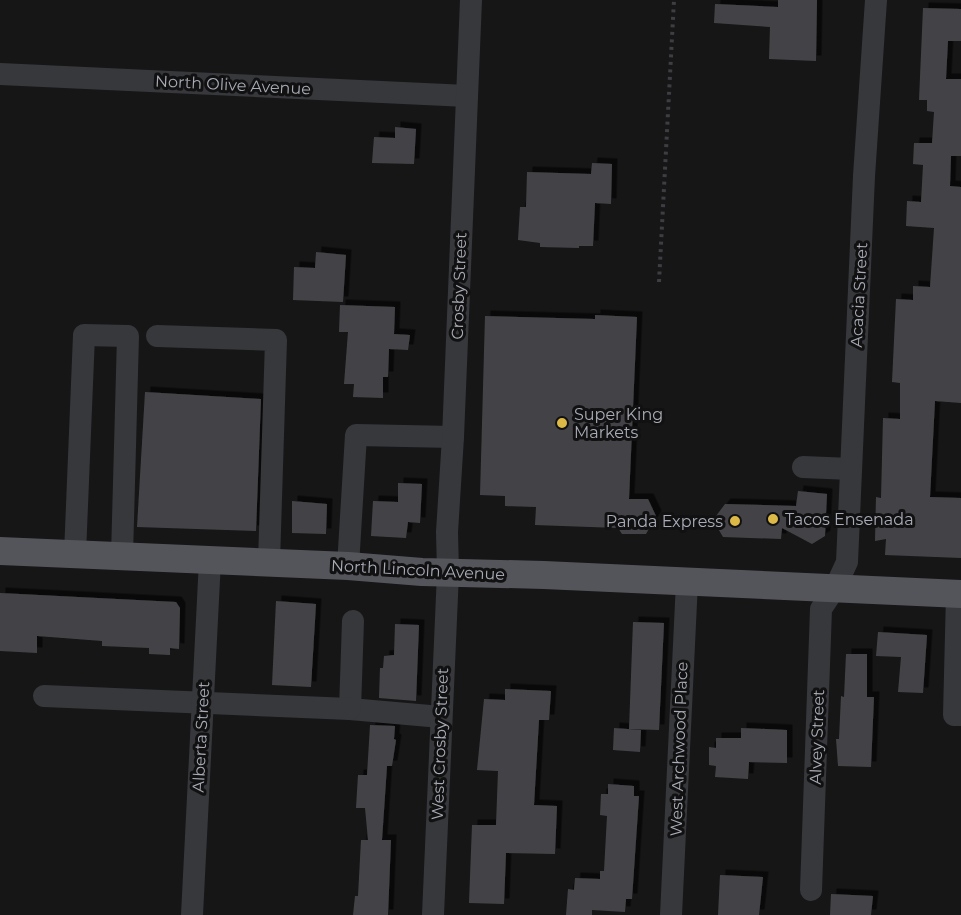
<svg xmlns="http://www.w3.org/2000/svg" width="961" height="915" font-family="Montserrat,sans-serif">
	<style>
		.building { fill: #434347; filter: url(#shadow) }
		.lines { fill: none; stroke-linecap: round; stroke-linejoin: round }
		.path { stroke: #3d3e43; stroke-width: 4; stroke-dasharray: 3 4.5; stroke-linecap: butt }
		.minor { stroke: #37383c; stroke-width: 22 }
		.major { stroke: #54545b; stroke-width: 28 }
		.poi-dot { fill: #ddba48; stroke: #111112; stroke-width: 2 }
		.labels { text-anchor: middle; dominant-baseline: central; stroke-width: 6; stroke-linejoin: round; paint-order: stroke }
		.street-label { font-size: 16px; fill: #a9acb6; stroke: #111112 }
		.poi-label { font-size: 16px; fill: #a9acb6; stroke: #111112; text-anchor: start }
	</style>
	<defs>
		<filter id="shadow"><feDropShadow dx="5.5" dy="-5.5" stdDeviation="0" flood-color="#0009"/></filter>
	</defs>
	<rect width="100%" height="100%" fill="#161617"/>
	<g class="building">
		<path d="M778,0H817L816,61L769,59L770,27L714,23L715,4L778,7Z"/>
		<path d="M923,8L961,9V41H948L946,79H961V156H951L950,186L961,187V403L935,401L930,497L961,498V558L885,555L886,539L875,541L876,497L881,498L883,418L900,419V383L892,382L896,299L913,300V286L930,287L934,228L906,226L907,201L921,202L923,165L913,164L914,143H932L934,112L927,111V100H919Z"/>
		<path d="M395,127L416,129L414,164L372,163L374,137L395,138Z"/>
		<path d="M592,163L612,164L611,204L595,203L593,246H579V248L540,247V243L518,240L520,207H526L527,172L591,174Z"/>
		<path d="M316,252L346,255L343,302L293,300L294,267L315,268Z"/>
		<path d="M340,305L395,307L394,334L410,335L408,350L389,349L388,377H383V398L353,397L354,384H344L348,332H339Z"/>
		<path d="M595,315L637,317L629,499H648L656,516L646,534H622L618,528L535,525L536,507L505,506V496L480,495L485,316L595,319Z"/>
		<path d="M145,392L261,399L256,531L137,527Z"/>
		<path d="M398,483L422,484L420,523L408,522L406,538L371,536L373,501L398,502Z"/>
		<path d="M798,491L827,494L825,536L812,544L782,528L781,539L723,537L713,520L725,504L796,506Z"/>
		<path d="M292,501L327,504L326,534L292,533Z"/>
		<path d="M0,593L176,602L180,608L179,649L170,648V655L149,654V648L102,646V641L37,636V653L0,651Z"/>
		<path d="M276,601L316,604L311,687L272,685Z"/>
		<path d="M633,622L664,623L659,730L629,729Z"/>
		<path d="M395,624L419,625L416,701L379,698L380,668H383L384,656L394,655Z"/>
		<path d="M878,632L927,635L923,693L898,692L901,657L876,656Z"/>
		<path d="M846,654H867V697H874L871,767L838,766L836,739H839L841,696L844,697Z"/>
		<path d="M505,689L551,691L549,720H539L534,805L557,806L555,854L506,853L504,904L469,903L472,825H496L498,771L477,770L484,699L505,700Z"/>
		<path d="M370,725L395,726L394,739L396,740L392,766H387L382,840H391L388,915H353L355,896H358L361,840H368L365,808H356L358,775H367Z"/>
		<path d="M614,728L641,730L640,752L613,750Z"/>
		<path d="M741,728L787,730V763L749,762L748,779L715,777L716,766L709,765V747L716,748V738H741Z"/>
		<path d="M608,784L634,786V796H639L632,899H626L625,912L592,910V915H566L568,889L574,890L575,878L600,879V871H604L607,816L600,815L601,794H608Z"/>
		<path d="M720,875L763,877L759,915H718Z"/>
		<path d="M831,894L873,896L871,915H830Z"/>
	</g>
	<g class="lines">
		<path class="path" d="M659,282L674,0"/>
		<g class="minor">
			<path d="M0,74L467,96"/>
			<path d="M157,336L276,340L269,562"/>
			<path d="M803,467L851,469"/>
			<path d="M75,554L84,335L128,336L122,556"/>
			<path d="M348,566L356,435L453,437"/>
			<path d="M957,594L954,715H961"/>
			<path d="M353,621L350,709L441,717"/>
			<path d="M44,696L350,709"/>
			<path d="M811,890L821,609L835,588L847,562L864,176L876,0"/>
			<path d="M192,915L210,560"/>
			<path d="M433,915L448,573L447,532L453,437L471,0"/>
			<path d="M671,915L687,582"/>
		</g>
		<path class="major" d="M0,551L348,566L422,572L544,575L961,594"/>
	</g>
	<g class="poi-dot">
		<circle cx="562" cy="423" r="6"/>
		<circle cx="773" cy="519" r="6"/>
		<circle cx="735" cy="521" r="6"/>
	</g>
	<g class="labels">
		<g class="street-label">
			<text transform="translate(233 85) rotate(3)">North Olive Avenue</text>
			<text transform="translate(459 286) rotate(-88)">Crosby Street</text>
			<text transform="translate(859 295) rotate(-87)">Acacia Street</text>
			<text transform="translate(418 570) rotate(3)">North Lincoln Avenue</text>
			<text transform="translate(201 737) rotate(-87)">Alberta Street</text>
			<text transform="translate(817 737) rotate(-88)">Alvey Street</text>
			<text transform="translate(440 744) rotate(-88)">West Crosby Street</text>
			<text transform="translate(679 749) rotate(-88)">West Archwood Place</text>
		</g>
		<g class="poi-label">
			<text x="574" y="414">Super King<tspan x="574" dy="18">Markets</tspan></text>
			<text x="785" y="519">Tacos Ensenada</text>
			<text x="723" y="521" text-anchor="end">Panda Express</text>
		</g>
	</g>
</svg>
